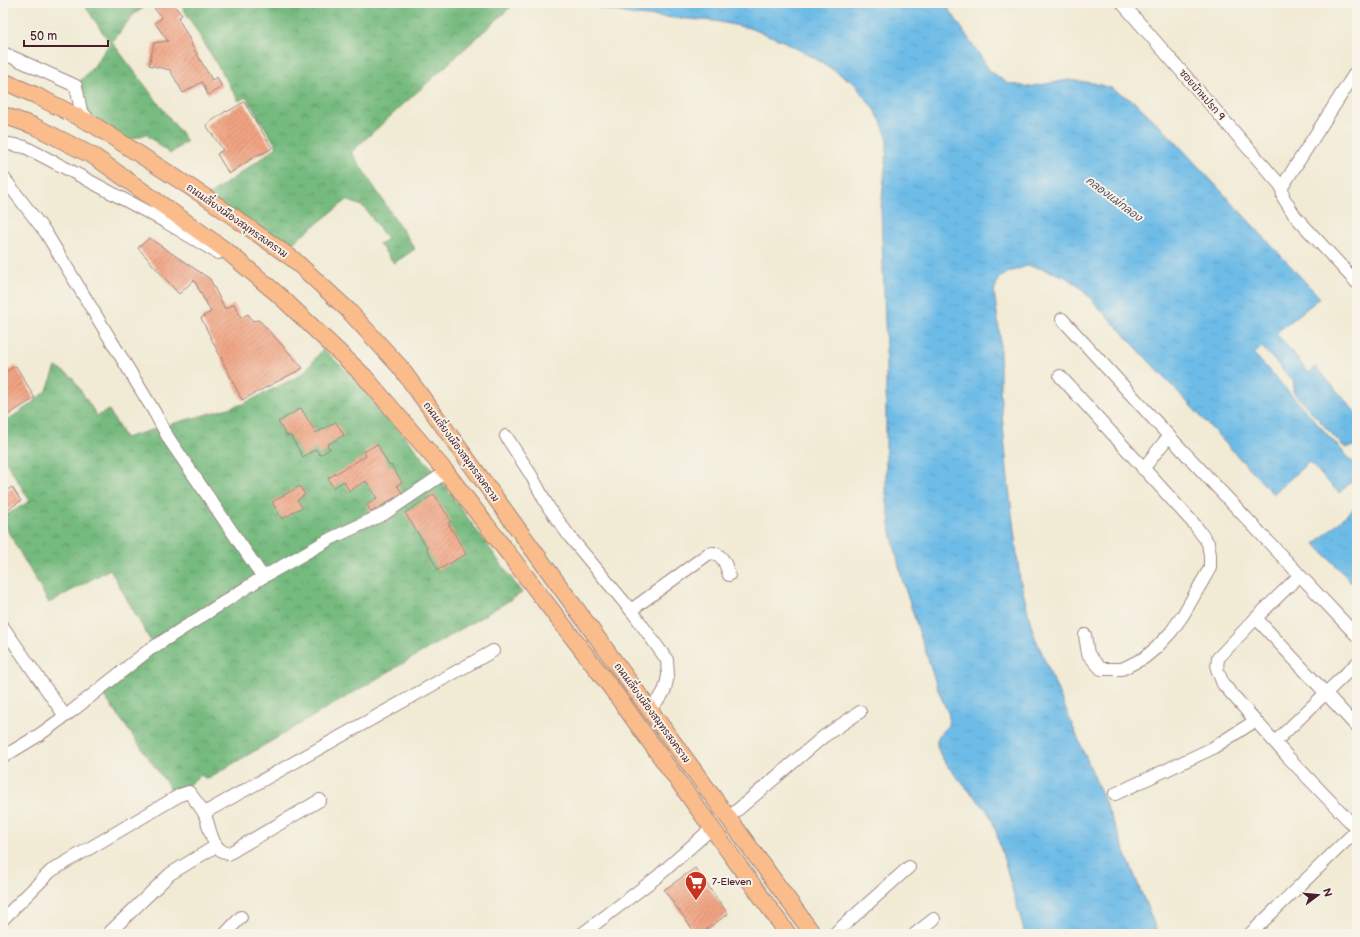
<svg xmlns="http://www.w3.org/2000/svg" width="1360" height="937" font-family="'Balsamiq Sans','Playpen Sans Thai',sans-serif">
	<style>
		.forest { fill: url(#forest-crowns); stroke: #606c54 }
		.water { fill: url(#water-ripples); stroke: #5c6d89 }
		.building { fill: url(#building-hatch) }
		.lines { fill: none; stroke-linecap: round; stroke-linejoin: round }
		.minor-casing { stroke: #9e8580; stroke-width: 14 }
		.major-casing { stroke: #9e8580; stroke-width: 18 }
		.minor { stroke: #fff; stroke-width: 12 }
		.major { stroke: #fabc8b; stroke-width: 16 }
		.labels { text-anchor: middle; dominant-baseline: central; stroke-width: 4; stroke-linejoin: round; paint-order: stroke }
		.street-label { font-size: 10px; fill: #4a1f2b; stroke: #f7f3e8 }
		.poi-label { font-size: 10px; fill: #4a1f2b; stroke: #f7f3e8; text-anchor: start }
		.water-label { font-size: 11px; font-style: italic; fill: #544e63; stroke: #f7f3e8 }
	</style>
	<defs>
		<pattern id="forest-crowns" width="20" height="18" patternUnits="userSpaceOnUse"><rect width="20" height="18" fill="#75ba7e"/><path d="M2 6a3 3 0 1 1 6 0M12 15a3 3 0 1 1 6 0" fill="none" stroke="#629767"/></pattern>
		<pattern id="water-ripples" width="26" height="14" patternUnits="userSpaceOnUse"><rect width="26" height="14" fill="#6dbbe7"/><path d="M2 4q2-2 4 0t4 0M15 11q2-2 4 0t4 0" fill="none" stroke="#60a0c6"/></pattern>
		<pattern id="building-hatch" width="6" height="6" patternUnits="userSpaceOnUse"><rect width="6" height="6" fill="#f1a483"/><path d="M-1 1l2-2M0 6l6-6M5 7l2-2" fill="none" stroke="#c5856b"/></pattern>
	</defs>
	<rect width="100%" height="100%" fill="#f7f3e8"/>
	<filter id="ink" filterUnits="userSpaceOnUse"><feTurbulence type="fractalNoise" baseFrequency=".025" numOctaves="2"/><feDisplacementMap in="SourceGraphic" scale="8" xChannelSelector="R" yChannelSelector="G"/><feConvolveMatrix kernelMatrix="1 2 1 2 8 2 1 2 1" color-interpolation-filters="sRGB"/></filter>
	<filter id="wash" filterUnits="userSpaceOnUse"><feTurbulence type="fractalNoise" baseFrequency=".012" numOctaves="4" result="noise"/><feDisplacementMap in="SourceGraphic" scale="16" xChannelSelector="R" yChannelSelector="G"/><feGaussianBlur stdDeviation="0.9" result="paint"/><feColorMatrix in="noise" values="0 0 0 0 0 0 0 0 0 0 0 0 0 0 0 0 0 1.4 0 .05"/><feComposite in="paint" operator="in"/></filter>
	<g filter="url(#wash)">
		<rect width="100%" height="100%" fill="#f1ebd5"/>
		<g class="forest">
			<path d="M83,3H148L137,12L150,3L134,14L112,42L187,141L170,154L146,134L123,142L207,197L277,147L246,97L239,101L180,3H515L351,152L415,249L394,263L379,244L387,239L364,207L347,200L281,252L94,124L76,86L94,66L110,43Z"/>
			<path d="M323,349L358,382L433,470L522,593L207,779L201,775L175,795L100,690L154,647L110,569L49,603L3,523V517L30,501L3,457V423L31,404L47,390L56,367L72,377L97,416L109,410L125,438L168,425L243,404L303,374Z"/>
		</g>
		<g class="water">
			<path d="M588,3H945L990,71L1007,83L1028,87L1069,80L1093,83L1111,88L1136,103L1172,138L1320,298L1276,333L1309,373L1316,367L1357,414V449L1355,446L1345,448L1293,392L1294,382L1262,347L1254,354L1357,467V477L1339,493L1309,462L1273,494L1077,284L1064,276L1040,268L1027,266L1009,272L998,279L994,292L1000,336V392L1008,480L1020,580L1033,632L1107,807L1158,934H1025L995,828C993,824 992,818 989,814C978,797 937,763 937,743C937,735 943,731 948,725L949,715L938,690L902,579L891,531L886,493V349L881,208L887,150V137L881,121L873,108L854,83L818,60L781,40L749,28L715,21L635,15L603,9Z"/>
			<path d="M1357,505V588L1315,544Z"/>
		</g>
		<g id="blocks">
			<g class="building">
				<path d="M161,3H172L182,15L178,18L192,44H191L212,80L217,77L222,87L208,95L202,82L183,93L170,70L149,65L154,43L168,41L155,23L162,18L154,8Z"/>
				<path d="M244,102L272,148L262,154L261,153L251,159L229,174L217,154L223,150L206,125L226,111L227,112Z"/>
				<path d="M149,238L210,279L225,309L234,304L241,318L248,314L253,321L259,320L303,368L242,400L201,318L211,312L194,280L179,294L138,248Z"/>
				<path d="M16,366L35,398L3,418V373Z"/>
				<path d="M301,408L316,433L336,422L344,435L327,445L330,449L320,455L316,449L303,457L290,435L287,436L278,422Z"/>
				<path d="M377,444L389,466L391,465L402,482L397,485L402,493L380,507L371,512L367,505L377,498L366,481L349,491L344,481L333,488L328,478L366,456L364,452Z"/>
				<path d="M300,486L305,495L297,500L302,507L282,519L272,502Z"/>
				<path d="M12,487L21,501L3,512V493Z"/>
				<path d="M434,494L451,521L448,523L466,554L438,570L427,550L428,549L405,513Z"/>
				<path d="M695,868L728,914L700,934H696L664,890Z"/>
			</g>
		</g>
	</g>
	<g filter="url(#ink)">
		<use href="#blocks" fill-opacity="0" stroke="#9e8580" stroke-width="1"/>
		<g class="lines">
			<g class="minor-casing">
				<g id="minor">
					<path d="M1122,3L1282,187"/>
					<path d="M3,53L76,86L81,111L90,121"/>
					<path d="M1357,70L1282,187L1283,197L1295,216L1357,283"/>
					<path d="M3,143L25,147L71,171L164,221L218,253"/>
					<path d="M3,177L46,233L155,413L169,439L263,577"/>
					<path d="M1062,319L1169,436L1357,636"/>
					<path d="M1060,376L1195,525L1208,543L1210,555V568L1183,615L1171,632L1156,648L1144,658L1122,669H1101L1088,654L1085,635"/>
					<path d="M506,436L531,475L549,508L570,537L634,614L667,660L668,676L665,689L662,695L650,709"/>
					<path d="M1143,469L1169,436"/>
					<path d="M1299,576L1256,618L1218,658L1217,669L1223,684L1287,756L1357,829"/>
					<path d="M631,610L708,554L713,553C724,555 726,566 729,575"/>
					<path d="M1256,618L1357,727"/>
					<path d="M3,627L65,716"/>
					<path d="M1275,742L1357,663"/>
					<path d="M3,757L39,735L72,711L149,650L263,577L332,538L384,514L446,472"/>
					<path d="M1115,794L1211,749L1255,721"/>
					<path d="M204,813L493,651"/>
					<path d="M728,818L823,737L860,712"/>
					<path d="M3,919L51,871L180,795L189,792C194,799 200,806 204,813C211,828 210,848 228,854L320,800"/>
					<path d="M108,934L170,874L216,846"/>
					<path d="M225,934L241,917"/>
					<path d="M582,934L657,877L712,828"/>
					<path d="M834,934L909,867"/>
					<path d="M915,934L934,919"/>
					<path d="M1250,934L1357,830"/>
				</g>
			</g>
			<g class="major-casing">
				<g id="major">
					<path d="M3,81L35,95L94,125L207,198L293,259L348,310L400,367L813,934"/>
					<path d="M3,115L34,126L95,157L228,252L281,297L364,376L446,472L612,689L788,934"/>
				</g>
			</g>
			<use href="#minor" class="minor"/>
			<use href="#major" class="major"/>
		</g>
	</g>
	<defs>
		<g id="supermarket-pin" transform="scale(1.15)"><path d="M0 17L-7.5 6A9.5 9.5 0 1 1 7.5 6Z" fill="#c8321e" stroke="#f7f3e8"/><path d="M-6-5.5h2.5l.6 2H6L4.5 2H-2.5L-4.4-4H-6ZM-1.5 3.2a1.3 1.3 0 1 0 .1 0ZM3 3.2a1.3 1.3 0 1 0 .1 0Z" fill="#fff"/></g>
	</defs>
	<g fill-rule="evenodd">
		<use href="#supermarket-pin" x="696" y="882"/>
	</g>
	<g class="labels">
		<g class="street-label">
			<text transform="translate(1202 95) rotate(49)">ซอยบ้านปรก 9</text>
			<text transform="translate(237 221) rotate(35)">ถนนเลี่ยงเมืองสมุทรสงคราม</text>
			<text transform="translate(461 452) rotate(54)">ถนนเลี่ยงเมืองสมุทรสงคราม</text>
			<text transform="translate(652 713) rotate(54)">ถนนเลี่ยงเมืองสมุทรสงคราม</text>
		</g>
		<g class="poi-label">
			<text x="712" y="882">7-Eleven</text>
		</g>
		<g class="water-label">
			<text transform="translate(1114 199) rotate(37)">คลองแม่กลอง</text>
		</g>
	</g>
	<rect width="1360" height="937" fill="none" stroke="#f7f3e8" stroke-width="16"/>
	<g transform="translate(1318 895) rotate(74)" stroke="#f7f3e8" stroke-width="3" paint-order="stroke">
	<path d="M0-3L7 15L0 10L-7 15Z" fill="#4a1f2b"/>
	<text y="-6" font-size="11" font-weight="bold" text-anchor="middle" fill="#4a1f2b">N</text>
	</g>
	<path d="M24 40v6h84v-6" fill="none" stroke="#4a1f2b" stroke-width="2"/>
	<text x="30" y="40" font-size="12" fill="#4a1f2b" stroke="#f7f3e8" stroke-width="3" paint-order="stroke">50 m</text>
</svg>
